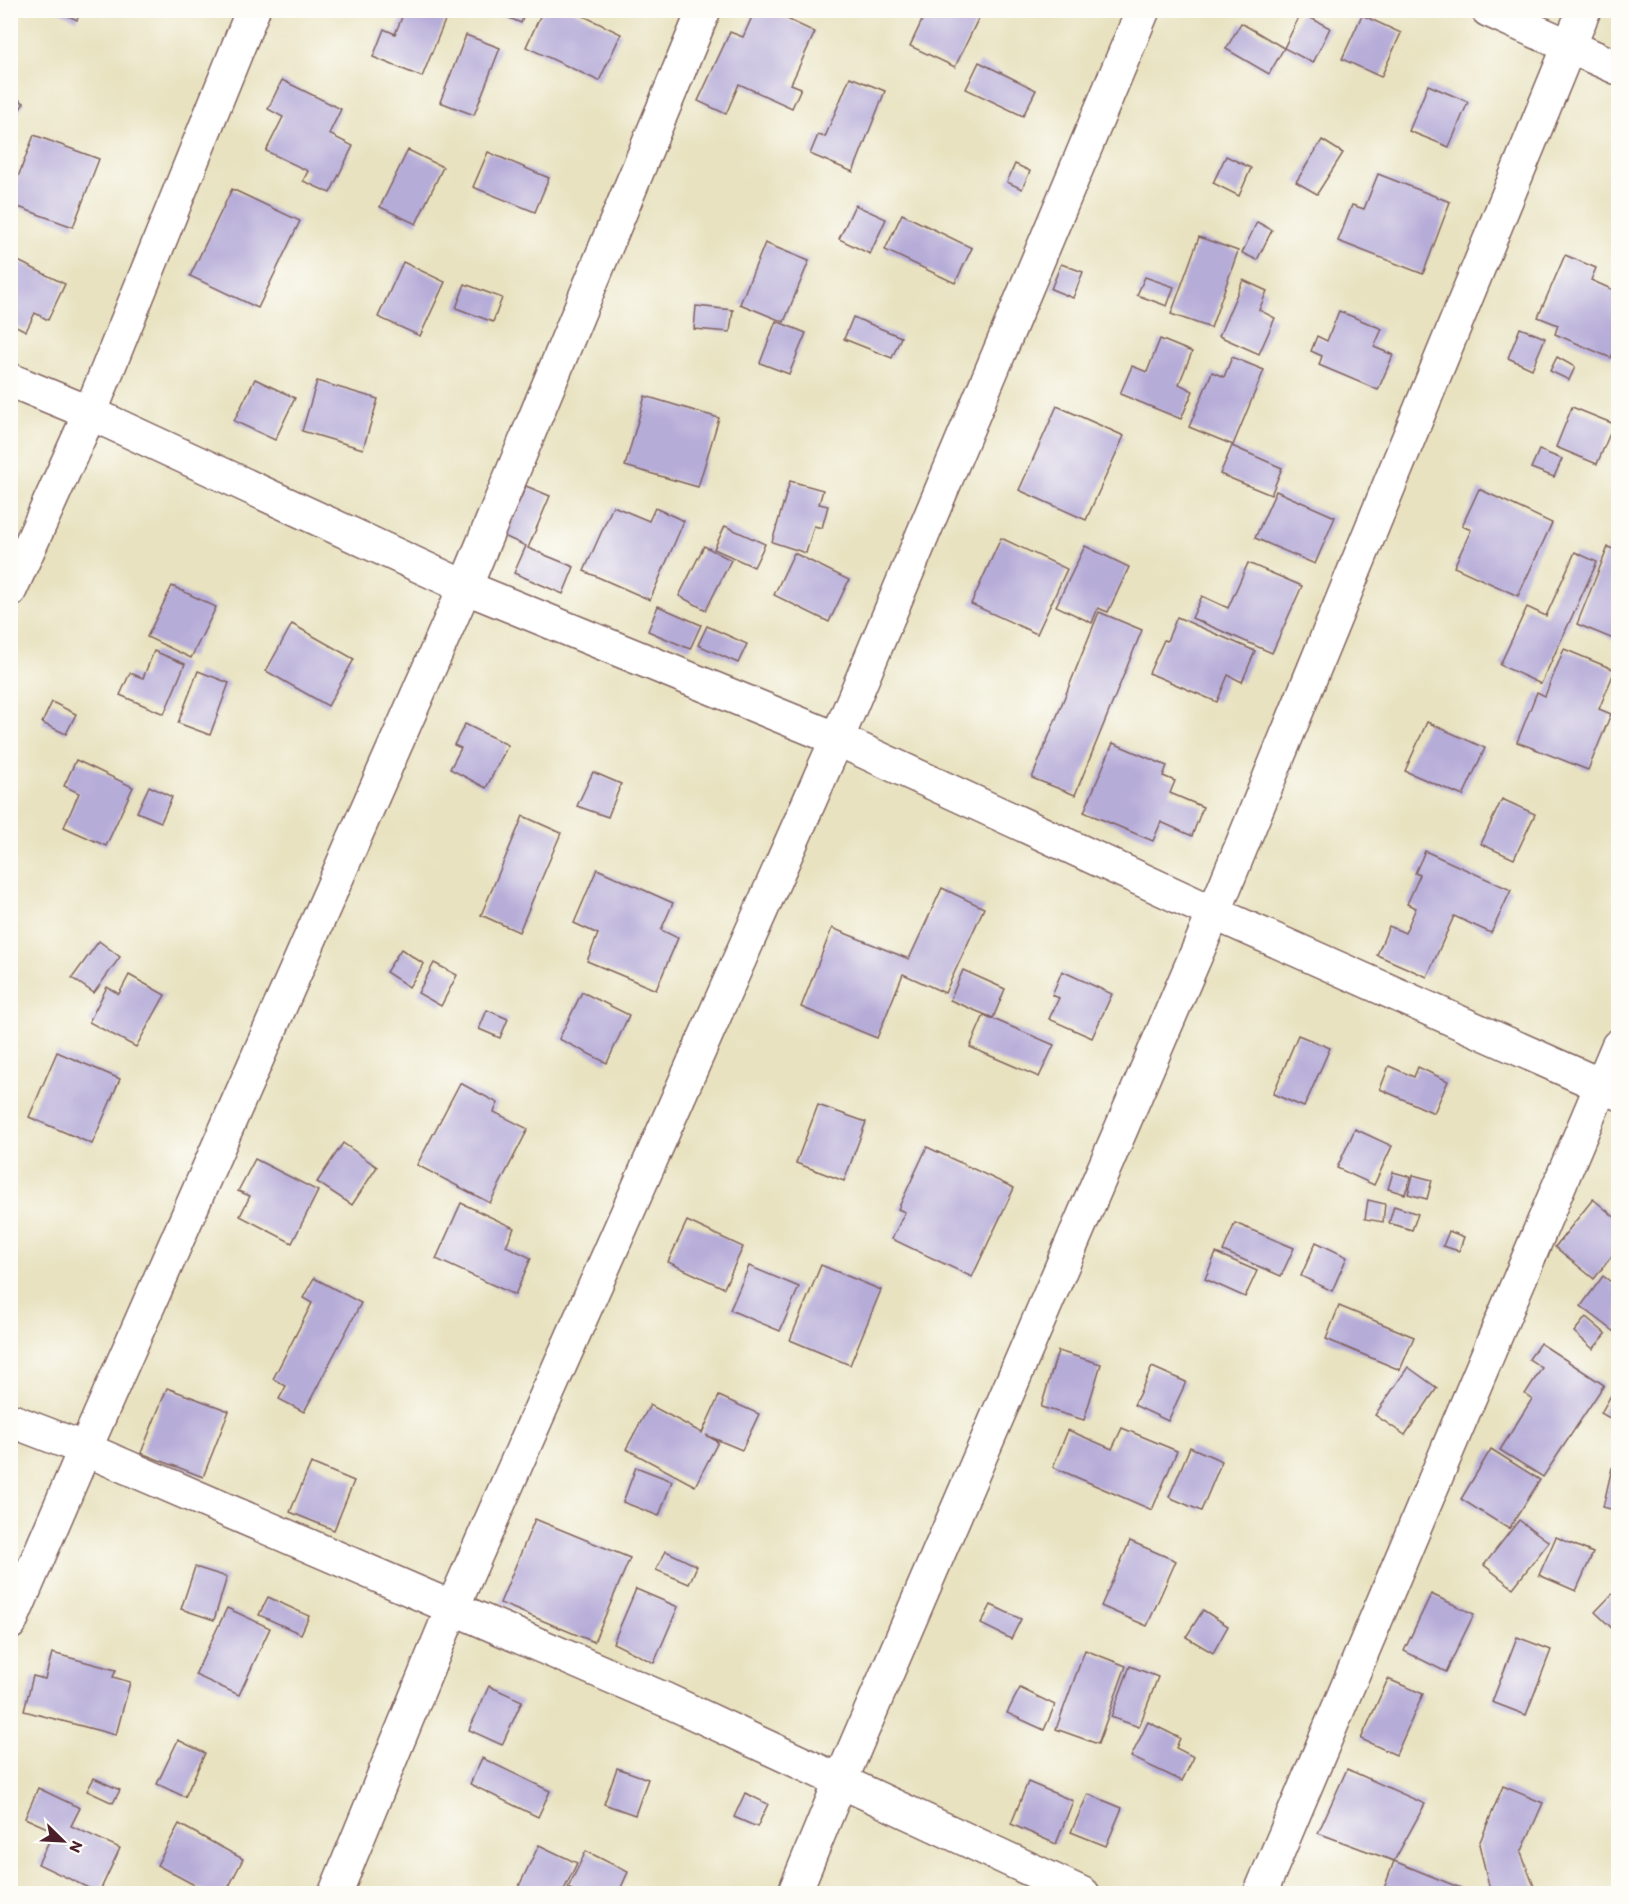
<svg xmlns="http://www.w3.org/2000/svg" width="1629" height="1904" font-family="Itim,sans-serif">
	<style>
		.building { fill: #b6acd8 }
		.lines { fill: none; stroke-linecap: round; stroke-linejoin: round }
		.minor-casing { stroke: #81635f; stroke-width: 36 }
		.minor { stroke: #fff; stroke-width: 33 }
	</style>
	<rect width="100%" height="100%" fill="#fdfcf7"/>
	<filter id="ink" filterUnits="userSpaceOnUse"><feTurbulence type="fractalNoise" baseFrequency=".0167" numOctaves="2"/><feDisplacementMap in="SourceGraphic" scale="12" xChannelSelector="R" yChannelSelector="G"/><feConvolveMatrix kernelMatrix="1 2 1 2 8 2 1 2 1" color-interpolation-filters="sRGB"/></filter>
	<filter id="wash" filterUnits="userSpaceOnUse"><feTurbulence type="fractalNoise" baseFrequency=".008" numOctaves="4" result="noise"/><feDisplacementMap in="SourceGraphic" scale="24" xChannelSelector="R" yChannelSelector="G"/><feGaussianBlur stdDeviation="1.35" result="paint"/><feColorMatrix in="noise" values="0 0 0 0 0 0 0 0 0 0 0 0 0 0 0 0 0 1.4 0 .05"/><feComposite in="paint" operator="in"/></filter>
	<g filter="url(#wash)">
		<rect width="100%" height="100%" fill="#e8e2c0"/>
		<g id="blocks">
			<g class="building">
				<path d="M56,10H81L77,20Z"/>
				<path d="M405,10H429L446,18L422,77L373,57L384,29L395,34Z"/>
				<path d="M491,10H526L521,23Z"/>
				<path d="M543,10H571L621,34L599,81L526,47Z"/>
				<path d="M755,10H768L815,32L791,84L801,88L792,108L739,84L726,114L698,101L730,32L743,37Z"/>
				<path d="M927,10H975L981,13L955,67L910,46Z"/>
				<path d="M1301,13L1330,28L1313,63L1284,48Z"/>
				<path d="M1362,15L1401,33L1381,77L1342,59Z"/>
				<path d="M1241,23L1284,48L1269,74L1226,49Z"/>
				<path d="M466,35L500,48L474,115L440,102Z"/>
				<path d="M979,62L1036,90L1023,116L966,89Z"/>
				<path d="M850,77L885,91L853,172L810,154L818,135L825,137Z"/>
				<path d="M282,80L341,109L329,134L353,146L330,193L303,181L308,171L266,151L283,117L268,109Z"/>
				<path d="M1428,85L1468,102L1449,147L1409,131Z"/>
				<path d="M10,94L24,103L10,124Z"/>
				<path d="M34,135L99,159L73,227L10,204V198Z"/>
				<path d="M1322,140L1343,153L1317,194L1296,182Z"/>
				<path d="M408,150L443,167L416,224L380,207Z"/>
				<path d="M488,152L549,178L535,212L473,187Z"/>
				<path d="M1226,156L1251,168L1239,196L1213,183Z"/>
				<path d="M1015,164L1030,171L1022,189L1007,182Z"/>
				<path d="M1378,174L1450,202L1423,274L1338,241L1352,205L1364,209Z"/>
				<path d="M232,189L300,221L258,308L190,276Z"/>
				<path d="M855,205L886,219L870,254L839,239Z"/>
				<path d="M902,214L972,248L955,283L885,250Z"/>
				<path d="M1257,222L1272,230L1257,260L1242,253Z"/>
				<path d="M1199,237L1238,251L1211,328L1171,314Z"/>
				<path d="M765,243L809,261L784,322L740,304Z"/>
				<path d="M1565,255L1596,268L1591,280L1618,292V341L1611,358L1555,334L1558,325L1538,317Z"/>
				<path d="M10,257L65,284L48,320L35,313L26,331L10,323Z"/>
				<path d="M403,262L445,282L420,336L378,317Z"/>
				<path d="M1061,264L1083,272L1073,298L1051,289Z"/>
				<path d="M1145,277L1174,287L1167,306L1137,295Z"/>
				<path d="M1243,280L1267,291L1259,310L1275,318L1259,354L1219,336Z"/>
				<path d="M465,284L502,298L493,322L456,308Z"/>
				<path d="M696,306L733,310L730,332L694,329Z"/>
				<path d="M1339,311L1382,329L1374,347L1393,355L1378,390L1319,365L1322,356L1311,351L1317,336L1327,341Z"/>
				<path d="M853,317L901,337L892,358L844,339Z"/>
				<path d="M776,321L806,333L789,374L760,363Z"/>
				<path d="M1520,328L1545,338L1532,369L1508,358Z"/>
				<path d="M1160,339L1192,352L1179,384L1193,391L1181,419L1120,394L1132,366L1147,372Z"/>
				<path d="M1232,357L1264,370L1233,445L1189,427L1212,372L1224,377Z"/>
				<path d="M1557,357L1575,367L1569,380L1550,371Z"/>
				<path d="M255,379L295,398L275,440L234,421Z"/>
				<path d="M317,381L378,399L363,449L302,431Z"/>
				<path d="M645,396L719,418L698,487L625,466Z"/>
				<path d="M1057,406L1124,436L1086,520L1019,490Z"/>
				<path d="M1572,407L1614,424L1597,464L1556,447Z"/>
				<path d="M1232,446L1282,468L1271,495L1220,474Z"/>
				<path d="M1539,450L1562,459L1554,477L1531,468Z"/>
				<path d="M790,481L823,490L819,504L828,506L822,528L814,526L806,553L772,542Z"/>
				<path d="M526,486L550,496L528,548L574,567L563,594L514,573L526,546L504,536Z"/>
				<path d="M1479,489L1552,523L1518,596L1454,567L1471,530L1462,526Z"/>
				<path d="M1276,491L1335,517L1315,564L1255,538Z"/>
				<path d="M613,506L649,521L655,508L684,521L650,600L584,571Z"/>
				<path d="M725,526L765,544L754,567L714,549Z"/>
				<path d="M1001,538L1067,569L1037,634L971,604Z"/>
				<path d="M704,546L731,560L706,610L679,596Z"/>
				<path d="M1085,546L1129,567L1108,612L1098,608L1092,623L1056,606Z"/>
				<path d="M1608,547L1618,551V641L1577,624Z"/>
				<path d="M1575,552L1597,562L1541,684L1500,665L1527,607L1546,616Z"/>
				<path d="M794,553L849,580L829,622L774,595Z"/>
				<path d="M1248,563L1302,586L1272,653L1192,618L1202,596L1228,608Z"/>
				<path d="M172,586L216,607L191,658L147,637Z"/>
				<path d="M658,606L701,625L690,649L648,631Z"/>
				<path d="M1099,612L1142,630L1075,795L1032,778Z"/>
				<path d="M1177,617L1255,651L1242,682L1228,675L1217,702L1149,673L1164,640L1167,641Z"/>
				<path d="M292,624L354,659L328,706L266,671Z"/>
				<path d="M707,626L747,644L738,663L698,645Z"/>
				<path d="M1564,649L1615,670L1599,709L1611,714L1588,770L1517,742L1537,692L1545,696Z"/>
				<path d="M154,651L185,664L164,714L120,695L130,673L143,678Z"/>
				<path d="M198,671L229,683L210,735L178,723Z"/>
				<path d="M52,702L76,714L66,734L42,723Z"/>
				<path d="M1427,722L1485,748L1463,796L1405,771Z"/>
				<path d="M465,724L508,745L486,788L450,769L461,748L454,745Z"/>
				<path d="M1113,743L1167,766L1163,776L1175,781L1170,793L1203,807L1192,836L1161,822L1153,841L1084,812Z"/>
				<path d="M76,760L133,787L106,846L64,827L79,793L64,786Z"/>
				<path d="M593,772L621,784L608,817L577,806Z"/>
				<path d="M149,786L172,797L161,822L137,812Z"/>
				<path d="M1502,799L1535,814L1514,859L1481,844Z"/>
				<path d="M523,816L561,833L519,932L481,915Z"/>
				<path d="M1425,851L1511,890L1491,933L1454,916L1427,977L1377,955L1389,926L1405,933L1416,908L1407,904L1420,875L1415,873Z"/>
				<path d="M597,869L673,903L661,930L678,938L656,990L587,961L598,934L574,923Z"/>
				<path d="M942,888L984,908L945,993L903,974L877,1038L801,1007L832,928L909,959Z"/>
				<path d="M99,941L120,957L94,993L72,978Z"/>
				<path d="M401,949L424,964L409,987L386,972Z"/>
				<path d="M434,963L457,975L441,1006L418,993Z"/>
				<path d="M963,970L1005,989L993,1018L950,1000Z"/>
				<path d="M1062,971L1112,994L1092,1038L1049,1019L1059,998L1052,995Z"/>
				<path d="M129,975L165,995L136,1047L89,1022L107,987L119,994Z"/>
				<path d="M582,992L629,1015L607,1063L559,1039Z"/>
				<path d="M487,1010L508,1019L500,1038L479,1029Z"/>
				<path d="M984,1015L1054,1045L1039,1077L970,1047Z"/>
				<path d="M1298,1035L1330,1048L1304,1107L1273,1094Z"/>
				<path d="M57,1052L120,1079L92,1144L29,1117Z"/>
				<path d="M1389,1066L1414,1077L1418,1067L1448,1081L1434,1113L1380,1089Z"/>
				<path d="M460,1083L498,1103L494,1112L528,1129L490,1203L417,1165Z"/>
				<path d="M818,1105L866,1122L844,1181L796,1163Z"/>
				<path d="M1355,1129L1392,1146L1374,1185L1337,1168Z"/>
				<path d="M343,1143L377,1167L352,1205L317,1182Z"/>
				<path d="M927,1147L1014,1188L972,1277L892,1239L905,1212L898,1209Z"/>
				<path d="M255,1159L318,1191L292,1243L240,1216L250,1196L238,1191Z"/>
				<path d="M1393,1172L1411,1177L1405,1194L1388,1189Z"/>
				<path d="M1413,1175L1432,1180L1427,1199L1408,1194Z"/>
				<path d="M1593,1199L1618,1220V1248L1594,1279L1555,1247Z"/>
				<path d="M1368,1200L1385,1204L1383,1222L1365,1219Z"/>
				<path d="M461,1203L514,1228L506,1246L531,1258L515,1295L436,1259Z"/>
				<path d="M1394,1206L1418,1214L1412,1230L1389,1223Z"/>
				<path d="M687,1221L743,1247L724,1288L668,1262Z"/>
				<path d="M1235,1223L1294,1248L1281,1276L1223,1251Z"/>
				<path d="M1449,1231L1464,1237L1459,1251L1443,1246Z"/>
				<path d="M1316,1242L1347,1257L1332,1291L1301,1276Z"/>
				<path d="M1216,1253L1257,1271L1245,1297L1205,1279Z"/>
				<path d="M821,1265L881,1290L850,1365L790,1340Z"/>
				<path d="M749,1266L799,1287L780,1331L730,1310Z"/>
				<path d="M1603,1276L1618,1287V1327L1615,1332L1581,1306Z"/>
				<path d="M314,1278L361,1303L304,1412L279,1399L286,1386L273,1379L312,1303L303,1298Z"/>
				<path d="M1339,1306L1414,1337L1400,1370L1326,1339Z"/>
				<path d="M1586,1317L1606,1334L1593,1349L1574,1332Z"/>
				<path d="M1540,1343L1604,1385L1543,1477L1500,1450L1532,1399L1525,1394L1542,1368L1529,1359Z"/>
				<path d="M1058,1351L1101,1364L1084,1420L1041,1407Z"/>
				<path d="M1152,1367L1186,1382L1168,1421L1134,1405Z"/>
				<path d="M1408,1367L1437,1388L1405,1435L1375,1415Z"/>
				<path d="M167,1388L229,1411L203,1477L141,1453Z"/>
				<path d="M1614,1390L1618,1392V1423L1601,1413Z"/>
				<path d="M719,1396L759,1414L742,1450L706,1435L718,1442L695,1486L626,1449L650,1405L702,1433Z"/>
				<path d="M1122,1428L1177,1451L1152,1510L1053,1467L1068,1430L1112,1449Z"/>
				<path d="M1190,1447L1222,1461L1201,1511L1169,1497Z"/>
				<path d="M1491,1449L1540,1480L1509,1529L1461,1499Z"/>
				<path d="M311,1463L354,1481L334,1530L290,1512Z"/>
				<path d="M636,1467L672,1481L659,1516L623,1502Z"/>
				<path d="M1612,1468L1618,1470V1511L1603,1507Z"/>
				<path d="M535,1519L630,1558L594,1642L500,1603Z"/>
				<path d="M1519,1520L1549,1542L1513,1588L1484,1565Z"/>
				<path d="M1556,1537L1593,1553L1576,1591L1539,1575Z"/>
				<path d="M1130,1541L1176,1561L1147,1626L1101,1606Z"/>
				<path d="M666,1551L697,1566L689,1584L656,1570Z"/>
				<path d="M195,1567L227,1577L214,1620L181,1609Z"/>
				<path d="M1618,1588V1634L1595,1612Z"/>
				<path d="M636,1589L678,1607L654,1663L613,1643Z"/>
				<path d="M1431,1594L1474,1614L1446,1672L1404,1651Z"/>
				<path d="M268,1597L309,1616L301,1634L259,1615Z"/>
				<path d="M991,1605L1021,1619L1011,1639L981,1624Z"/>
				<path d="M227,1608L270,1628L239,1695L195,1675Z"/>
				<path d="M1203,1610L1228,1626L1213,1653L1186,1637Z"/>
				<path d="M1517,1637L1551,1650L1526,1715L1492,1702Z"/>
				<path d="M1085,1650L1126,1666L1098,1744L1056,1729Z"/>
				<path d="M52,1653L116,1670L113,1677L130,1682L116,1735L24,1711L33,1676L45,1679Z"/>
				<path d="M1130,1666L1158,1677L1139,1727L1111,1717Z"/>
				<path d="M1388,1679L1423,1694L1396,1755L1361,1739Z"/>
				<path d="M489,1686L522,1701L502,1745L469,1730Z"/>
				<path d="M1020,1688L1055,1705L1044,1730L1007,1713Z"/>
				<path d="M1148,1722L1180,1738L1176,1748L1194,1757L1182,1781L1131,1757Z"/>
				<path d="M178,1740L205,1753L185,1797L157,1784Z"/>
				<path d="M482,1758L550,1791L538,1817L470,1784Z"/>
				<path d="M617,1768L648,1779L635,1815L604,1804Z"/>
				<path d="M1347,1769L1425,1804L1394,1861L1318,1833Z"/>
				<path d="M94,1778L120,1790L113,1803L87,1791Z"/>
				<path d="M1028,1782L1073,1801L1056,1844L1011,1824Z"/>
				<path d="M1503,1786L1543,1803L1521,1853L1537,1894H1491L1479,1844Z"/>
				<path d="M38,1788L80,1808L71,1826L120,1848L99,1893L38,1864L54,1831L25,1818Z"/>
				<path d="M745,1793L768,1804L757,1827L734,1817Z"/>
				<path d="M1088,1794L1122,1808L1106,1846L1071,1832Z"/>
				<path d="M179,1824L243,1859L225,1894H211L157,1865Z"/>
				<path d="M539,1845L577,1863L562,1894H515Z"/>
				<path d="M586,1851L628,1872L618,1894H579L568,1888Z"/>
				<path d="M1394,1861L1473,1893V1894H1382Z"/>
			</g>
		</g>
	</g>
	<g filter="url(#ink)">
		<use href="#blocks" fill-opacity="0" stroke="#81635f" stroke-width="1.5"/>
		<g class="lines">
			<g class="minor-casing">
				<g id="minor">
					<path d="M1488,10L1618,68"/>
					<path d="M10,380L90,413L465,587L837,739L1214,913L1618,1093"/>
					<path d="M10,590L90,413L253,10"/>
					<path d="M10,1420L85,1449L666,1700L1083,1894"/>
					<path d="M10,1623L85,1449L465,587L704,10"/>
					<path d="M335,1894L452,1609L837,739L1143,10"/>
					<path d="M794,1894L841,1780L1214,913L1584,10"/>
					<path d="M1260,1894L1618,1046"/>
				</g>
			</g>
			<use href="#minor" class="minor"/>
		</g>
	</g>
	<rect width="1629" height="1904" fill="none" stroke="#fdfcf7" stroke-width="36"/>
	<g transform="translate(63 1841) rotate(114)" stroke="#fdfcf7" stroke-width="4.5" paint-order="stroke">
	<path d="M0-4.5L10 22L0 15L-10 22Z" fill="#4a1f2b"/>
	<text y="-9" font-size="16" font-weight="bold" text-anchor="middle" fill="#4a1f2b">N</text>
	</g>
</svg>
